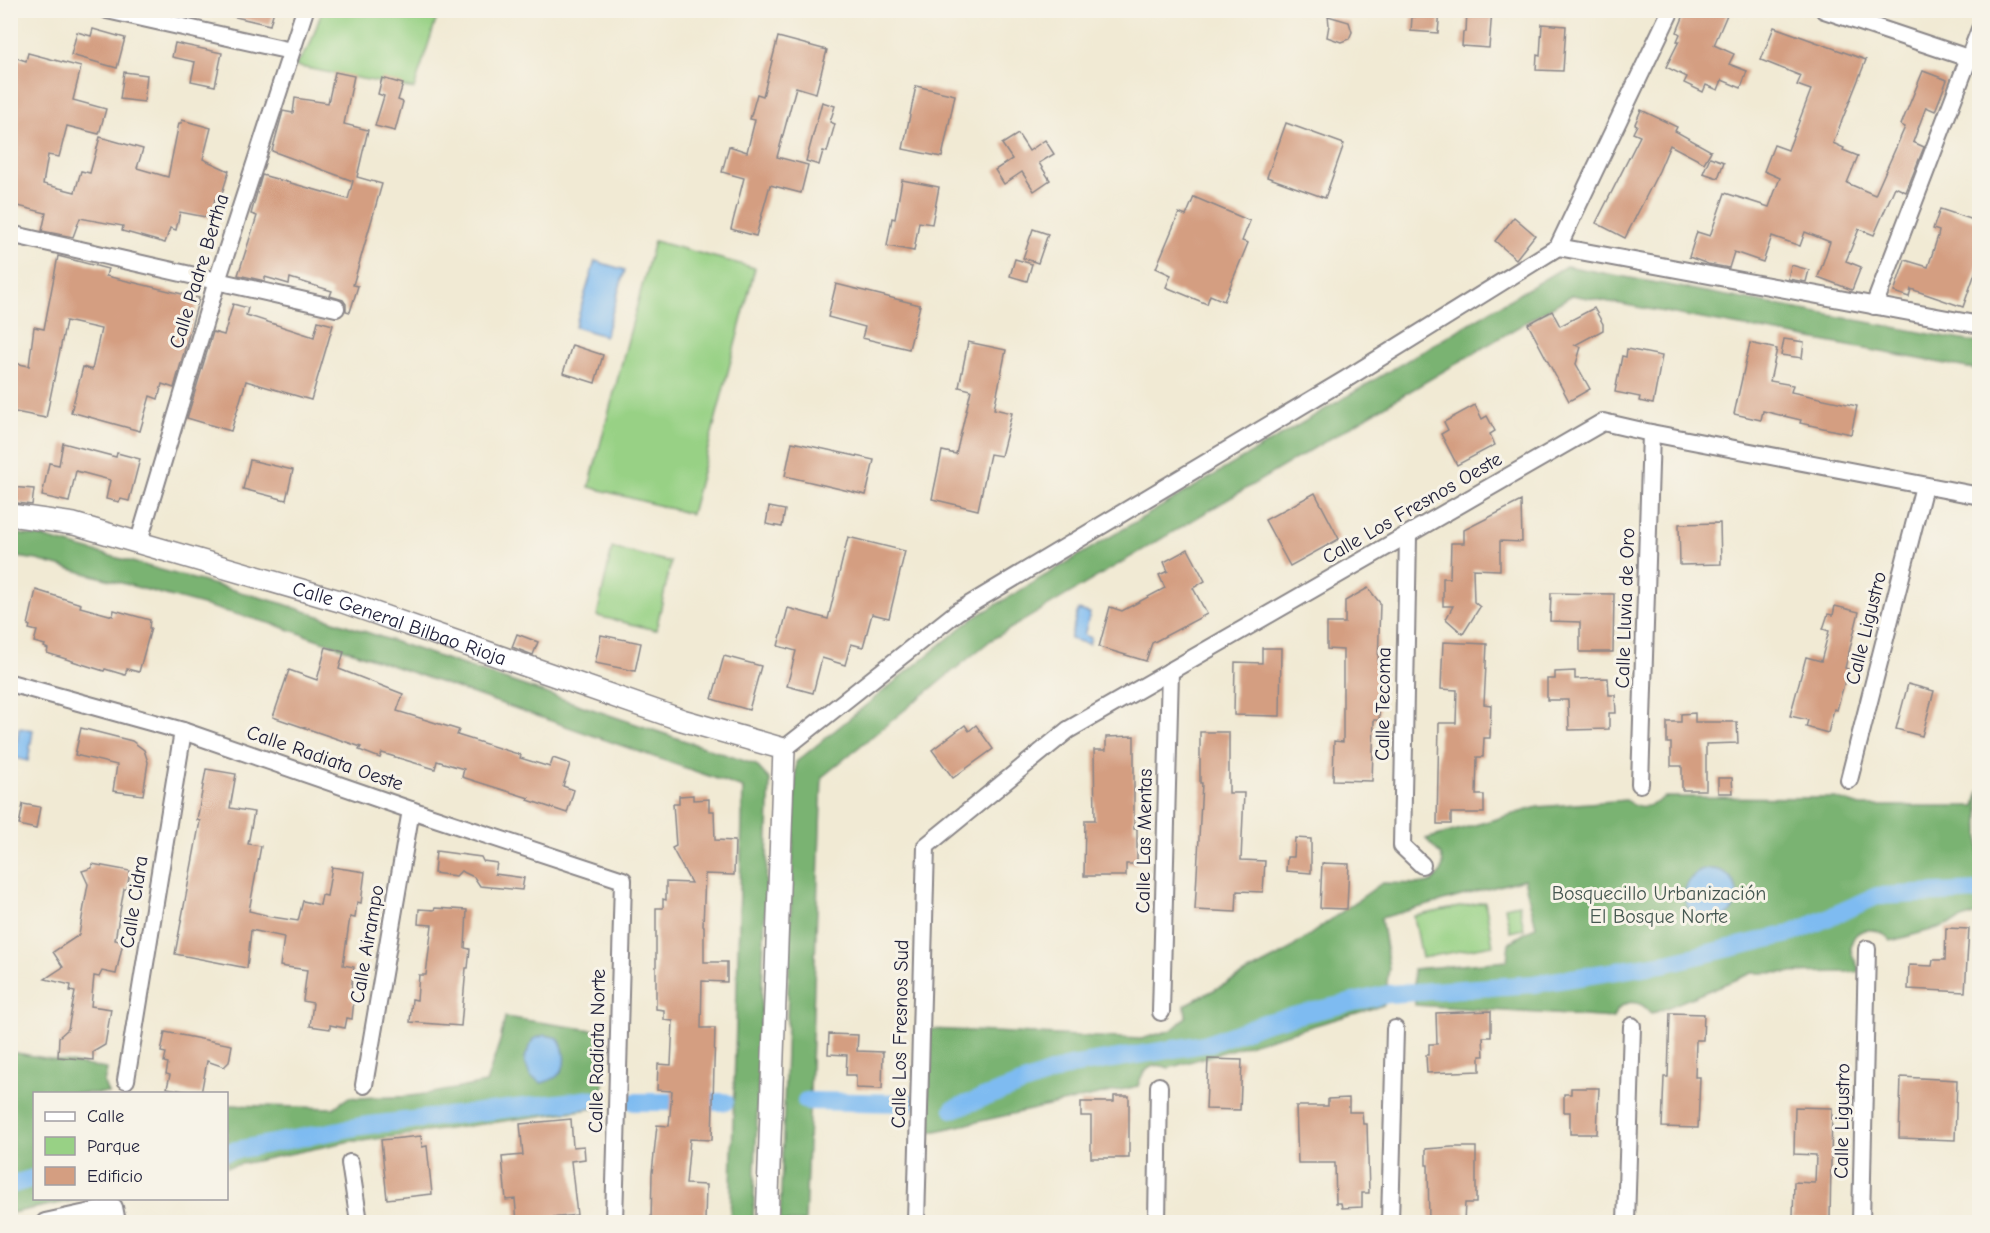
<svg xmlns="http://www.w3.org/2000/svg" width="1990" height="1233" font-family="'Comic Neue',sans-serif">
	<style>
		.green { fill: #98d185; stroke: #5d7a60; stroke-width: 1.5 }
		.forest { fill: #7ab372; stroke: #4e6a56; stroke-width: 1.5 }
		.water { fill: #7ebbf1; stroke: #506e96; stroke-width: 1.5 }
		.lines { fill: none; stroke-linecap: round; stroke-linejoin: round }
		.canal { stroke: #7ebbf1; stroke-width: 18 }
		.building { fill: #d49e81 }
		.minor-casing { stroke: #8a8688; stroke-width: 20 }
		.tertiary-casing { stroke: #8a8688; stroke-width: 24 }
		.minor { stroke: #fff; stroke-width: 16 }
		.tertiary { stroke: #fff; stroke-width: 21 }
		.labels { text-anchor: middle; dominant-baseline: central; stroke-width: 6; stroke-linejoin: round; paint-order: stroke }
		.street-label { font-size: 20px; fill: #22223b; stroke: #f7f3e8 }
		.park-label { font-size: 20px; fill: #455751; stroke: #f7f3e8 }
	</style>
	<rect width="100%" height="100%" fill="#f7f3e8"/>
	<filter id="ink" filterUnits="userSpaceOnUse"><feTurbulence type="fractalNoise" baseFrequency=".0167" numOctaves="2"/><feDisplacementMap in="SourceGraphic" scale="12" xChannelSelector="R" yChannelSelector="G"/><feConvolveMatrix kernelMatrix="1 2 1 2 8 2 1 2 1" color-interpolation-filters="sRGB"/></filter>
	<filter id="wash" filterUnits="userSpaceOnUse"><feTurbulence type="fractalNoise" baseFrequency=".008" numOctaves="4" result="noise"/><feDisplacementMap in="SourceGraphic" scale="24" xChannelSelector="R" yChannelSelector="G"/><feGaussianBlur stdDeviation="1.35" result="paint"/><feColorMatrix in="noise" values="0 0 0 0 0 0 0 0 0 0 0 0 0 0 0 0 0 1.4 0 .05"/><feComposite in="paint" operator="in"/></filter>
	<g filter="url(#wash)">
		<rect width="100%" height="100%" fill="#f1ead4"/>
		<g class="green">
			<path d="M322,11H439L414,89L295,66L310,45Z"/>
			<path d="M654,241L755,268L691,514L589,487Z"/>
			<path d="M612,548L671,562L656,630L597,616Z"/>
			<path d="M1485,902L1493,945L1422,958L1414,916Z"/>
			<path d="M1519,904L1524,929L1510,932L1505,907Z"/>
		</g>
		<g class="forest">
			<path d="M1566,266L1979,343V370L1572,295L991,640L822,777L805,1222H780L796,762L972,619Z"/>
			<path d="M11,533L42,537L284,604L756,765L770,780L753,1222H730L743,788L276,625L37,560L11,556Z"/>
			<path d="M1979,791V913L1935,929L1891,941C1878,925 1851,925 1851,949C1851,958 1859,963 1859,972L1752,973L1651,1014C1640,997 1620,999 1613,1018L1415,1005L1413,969L1507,961L1509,943L1536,926L1524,879L1381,918L1389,968L1384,1005L1169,1068C1154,1061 1142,1069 1138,1086L927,1133L930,1029L1141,1039L1172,1030L1186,1017L1185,1005L1283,954L1382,883L1425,884L1432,882L1442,871L1443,863L1441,855L1426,839L1538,807L1626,800C1640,810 1651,808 1664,797L1835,798L1860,806H1975Z"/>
			<path d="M505,1017L605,1032L603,1107L362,1141H351L227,1167V1105L333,1108L349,1097C359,1099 367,1097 377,1097C413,1099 450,1089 486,1083L500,1041Z"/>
			<path d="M11,1052L107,1069L104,1083L108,1093L34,1094V1198L80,1199L11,1213Z"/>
		</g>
		<g class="water">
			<path d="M595,261L625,270L605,336L575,327Z"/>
			<path d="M1078,610L1090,613L1084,635L1091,638L1089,644L1070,639Z"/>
			<path d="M19,728L33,730L28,761L15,758Z"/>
			<circle cx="1711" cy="895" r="26"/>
			<path d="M545,1035L558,1038C565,1049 569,1068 556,1077C552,1080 547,1081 542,1083L531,1077L524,1060L533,1039Z"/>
		</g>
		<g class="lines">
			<g class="canal">
				<path d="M806,1101L908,1103"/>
				<path d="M634,1102H725"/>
				<path d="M953,1109L1070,1066L1210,1043L1267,1022L1388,994L1534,984L1667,963L1793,933L1877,896L1980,891"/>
				<path d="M226,1152L361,1126L591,1099"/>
				<path d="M10,1185L34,1178"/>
			</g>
		</g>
		<g id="blocks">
			<g class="building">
				<path d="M232,10H274L270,25L231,16Z"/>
				<path d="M1416,10H1440L1438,33L1411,31L1412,17H1415Z"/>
				<path d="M1467,10H1492L1489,48L1462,46L1463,32H1466Z"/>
				<path d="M1686,10H1729L1714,45L1734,54L1729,64L1747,71L1741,88L1722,80L1718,90L1706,85L1703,92L1684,83L1687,77L1666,67L1679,41H1677L1680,34L1677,32Z"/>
				<path d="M1328,16L1349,22L1352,32L1349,39L1341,42L1327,37L1329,25Z"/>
				<path d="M1542,24L1566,26L1563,71L1536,70L1537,55L1540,56Z"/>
				<path d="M1774,27L1866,60L1833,143L1844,148L1843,150L1858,156L1847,183L1875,195L1905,127L1901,125L1923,71L1947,80L1935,111L1926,107L1913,142L1924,147L1906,192L1895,187L1874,235L1859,229L1846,261L1861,267L1852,290L1818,277L1830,242L1805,232L1800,246L1772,236L1763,262L1734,252L1729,268L1708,264L1689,257L1697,232L1710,236L1725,193L1769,207L1780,178L1764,171L1774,145L1788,150L1811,90L1797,85L1801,76L1761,60Z"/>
				<path d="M93,29L125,38L117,68L71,55L77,32L91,36Z"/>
				<path d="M778,37L827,50L816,93L796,87L777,157L808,165L801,193L770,185L756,236L731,229L744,178L722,172L729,146L747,152L755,120L750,119L757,94L763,96Z"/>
				<path d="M175,43L222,53L215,86L191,81L195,62L172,57Z"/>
				<path d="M28,53L81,67L73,100L106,109L99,134L67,126L59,157L48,155L43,184L75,192L81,171L90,173L100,137L143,149L137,168L168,177L179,123H181L182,120L211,128L203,159L229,171L220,200L215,199L211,218L180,212L176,230L170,228L165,243L122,231L123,226L80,218L73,237L42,231L46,213L10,204V61L15,63L17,58L26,61Z"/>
				<path d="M124,72L147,75L144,102L120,99Z"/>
				<path d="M335,72L354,76L344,124L368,130L357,177L382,184L353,285L358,286L350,312L346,311V304L343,300L330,296L332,291L290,278L289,284L265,277V281L238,275L257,216L251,214L262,175L348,199L353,181L272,151L283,111L293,113L295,98L328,103Z"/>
				<path d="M382,78L403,84L398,100L403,102L395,131L375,126L384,96L378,94Z"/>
				<path d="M916,86L955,95L942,157L903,149Z"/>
				<path d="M822,102L835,106L830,122L835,124L827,152L823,151L819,165L806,161Z"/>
				<path d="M1641,110L1677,127L1675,131L1711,151L1704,163L1670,145L1659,171L1625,238L1596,223L1640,136L1633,133L1637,125L1635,124Z"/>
				<path d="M1286,123L1344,144L1325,198L1267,177Z"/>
				<path d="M1018,134L1029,151L1045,140L1054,154L1039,163L1050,180L1034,191L1022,172L1004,184L995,170L1012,159L1002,144Z"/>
				<path d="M1710,157L1724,162L1718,178L1703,173Z"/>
				<path d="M902,180L939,187L932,224L919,222L914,251L887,246L892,218L895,219Z"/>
				<path d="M1194,197L1250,221L1242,241L1248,243L1224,301L1210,295L1207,304L1166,287L1171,275L1156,268L1179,213L1186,216Z"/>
				<path d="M1940,209L1980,222V259L1963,307L1911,289L1909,297L1894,292L1905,260L1928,267L1938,236L1939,231L1933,229Z"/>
				<path d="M1514,217L1535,235L1516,259L1495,241Z"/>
				<path d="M1033,229L1048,234L1038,263L1023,258Z"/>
				<path d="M58,256L108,269L106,276L199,298L174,388L162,384L158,399L150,396L140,431L71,412L83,367L92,370L101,329L66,321L46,418L10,411V362L29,366L34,327L44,329Z"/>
				<path d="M1015,259L1032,264L1027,281L1010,276Z"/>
				<path d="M1791,265L1809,270L1806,282L1788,279Z"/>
				<path d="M836,284L920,305L909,349L862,338L865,327L828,317Z"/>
				<path d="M233,304L248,308L246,315L314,337L318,321L333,325L311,400L246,381L231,431L187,418L213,332L224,335Z"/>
				<path d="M1594,308L1603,324V330L1575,345L1581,347L1576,364L1590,389L1569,401L1528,324L1552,311L1560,326Z"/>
				<path d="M1784,339L1804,342L1802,358L1781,355Z"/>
				<path d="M968,342L1006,350L994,409L1012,413L1001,456L990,454L978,510L932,499L942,451L956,454L971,390L959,387Z"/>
				<path d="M1750,343L1777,349L1770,381L1793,385L1791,392L1857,406L1851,434L1800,423L1801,420L1763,411L1761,420L1734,414Z"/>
				<path d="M572,345L603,355L595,383L563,373Z"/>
				<path d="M1627,349L1662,356L1653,404L1639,401L1640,397L1615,392L1622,356L1626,357Z"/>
				<path d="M1475,405L1482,419L1487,416L1495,431L1490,434L1495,445L1457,465L1441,434L1448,430L1444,422Z"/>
				<path d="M792,442L874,460L866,495L785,476Z"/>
				<path d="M63,443L116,457L117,453L140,459L129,501L121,499L119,502L106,499L110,480L76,471L69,502L42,496L49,463L59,465Z"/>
				<path d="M250,460L293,470L286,500L243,489Z"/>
				<path d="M10,487L34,489L32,505L10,502Z"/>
				<path d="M1315,493L1339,539L1290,566L1265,520Z"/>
				<path d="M1521,501L1522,542L1500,541V570L1473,569L1474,602L1480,607L1463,634L1446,619L1453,606H1443V578H1450L1451,543H1464V530Z"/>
				<path d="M769,507L785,510L782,527L766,524Z"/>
				<path d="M1720,523L1721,564L1680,565L1679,524Z"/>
				<path d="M848,537L905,551L889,618L872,614L863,647L851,644L845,665L822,658L813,693L787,686L796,651L778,646L788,608L828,619Z"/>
				<path d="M1188,549L1205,581L1193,588L1207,614L1152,643L1146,661L1099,647L1110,607L1122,611L1165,588L1159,575L1168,571L1164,562Z"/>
				<path d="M1368,588L1380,603L1378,665H1380L1379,720H1374L1372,781L1333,780L1334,741L1343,742V650L1327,649V623H1345V601Z"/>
				<path d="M36,590L81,604L80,607L113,616L114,610L150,620L149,628H151L139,672L127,669L125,675L105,669L104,671L47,653L48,649L44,647L45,645L34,642L37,631L29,629L30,626L28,625Z"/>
				<path d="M1551,593L1614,594L1613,652H1580V622L1550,621Z"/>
				<path d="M1835,606L1859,612L1845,668L1848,669L1837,710L1834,709L1828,733L1806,727L1808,720L1790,716L1806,657L1821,661L1829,631L1823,629L1828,614L1833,615Z"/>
				<path d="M517,634L538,642L533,655L512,647Z"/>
				<path d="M601,635L641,643L635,671L595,663Z"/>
				<path d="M1443,642L1487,644L1484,704L1491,705L1490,738H1484L1483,757H1477L1476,795H1484V813H1451V824H1437L1439,723H1456L1457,690L1441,689Z"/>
				<path d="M326,647L344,652L339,669L403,694L397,711L459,730L457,735L521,755L520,758L550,767L553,758L570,764L563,786L574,790L567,813L528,800L529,798L462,777L464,769L437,761L435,769L382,753L380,758L359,750L361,747L273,717L289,670L317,680Z"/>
				<path d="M1262,648H1281L1280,716L1234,715L1235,662L1262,663Z"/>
				<path d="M724,656L761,666L749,710L712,699Z"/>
				<path d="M1575,671V679L1608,678L1609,695H1615L1616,713H1609V729L1569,730L1568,700H1547V679H1555V672Z"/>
				<path d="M1908,684L1934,691L1922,736L1896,729Z"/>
				<path d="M1695,713V722H1737L1738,743L1706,744V790H1682V766H1671V743H1667V722H1681V714Z"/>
				<path d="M965,725L969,731L976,725L993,749L953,778L932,750Z"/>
				<path d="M81,728L132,741L144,750L148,762L143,795L113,791L117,765L75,755Z"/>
				<path d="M1200,732H1229V793H1244L1241,860L1265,861L1263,892L1237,891L1236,912L1195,910L1202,783H1200Z"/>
				<path d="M1134,736V829H1137V864H1126V876H1084L1085,820H1095L1094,750H1106V737Z"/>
				<path d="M206,769L236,774L230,808L254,812L248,844L261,846L249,911L266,915V916L298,921L303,901L320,905L322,895L327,896L332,867L365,872L361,903L357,902L355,918L350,917L343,965L354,967L350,999H354L352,1019L347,1018L345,1028L330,1025V1029L310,1026L313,1003L303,1001L307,970L280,966L284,937L251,930L247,968L175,954L200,821L197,820Z"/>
				<path d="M1718,778H1732L1733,793H1718Z"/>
				<path d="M693,795V800L709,799V811H714L715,840L735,841L734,875L705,874L703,926H704V962H727V982L702,981L701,1028H715L712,1140L690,1139L686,1184L706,1185L705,1222H651L652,1173L657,1125L669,1126L672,1091L657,1090L658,1064L671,1065L673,1021L664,1020V1010L656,1009V908H663V899L666,900V882L691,883L672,848L676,846L673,804H679V796Z"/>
				<path d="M23,804L40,807L36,829L19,825Z"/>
				<path d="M1295,838L1311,839V873L1286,871L1287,857H1294Z"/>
				<path d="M436,851L481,857L483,861L497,863L495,874L524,878L522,890L480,886L474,877L461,871L456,876L434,873Z"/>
				<path d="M1322,863L1349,864L1347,909L1320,908Z"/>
				<path d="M92,864L130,871L127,889H124L115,940L123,942L116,974L102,971L99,977L94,976L91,1006L111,1009L105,1045L93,1052V1060L58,1057L59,1037L68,1029L75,992L70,991L71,985L45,979L63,967L53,952L79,935L88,884L82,871L92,868Z"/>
				<path d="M435,908L467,910L465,948L470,949L468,968H466L461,1026L410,1022L412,999L417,1000L419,975H426L432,925L418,924L419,909L434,910Z"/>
				<path d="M1946,928L1969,929L1965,992L1908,989L1909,965L1932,966L1933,960H1945Z"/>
				<path d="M1491,1011V1037H1483L1484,1056H1480V1071L1427,1073L1426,1055H1429V1044H1437L1436,1013Z"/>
				<path d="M1670,1013L1704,1014L1703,1040H1696L1695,1077H1700L1698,1128L1662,1127L1664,1077H1668Z"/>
				<path d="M165,1032L232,1045L229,1062L224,1067L207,1061L201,1094L167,1088L170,1075L166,1074L168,1063L164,1062L166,1053L161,1052Z"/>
				<path d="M829,1034L858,1035L857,1051L883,1052L882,1089L856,1088V1075H846L847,1055L828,1054Z"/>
				<path d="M1208,1059L1242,1060L1240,1110L1206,1109Z"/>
				<path d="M1901,1077L1957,1080L1955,1140L1899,1138Z"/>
				<path d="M1571,1088H1599L1597,1134H1570V1112H1564V1094H1571Z"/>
				<path d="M1114,1096H1129V1158H1091V1116H1081V1102H1114Z"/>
				<path d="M1349,1098V1112H1362L1363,1124H1367L1369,1193H1362V1207L1342,1208L1341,1203H1336L1335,1163H1298L1296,1106H1328V1099Z"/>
				<path d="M1795,1107L1832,1108L1830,1219L1793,1218L1794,1182L1815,1183L1816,1155L1794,1154Z"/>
				<path d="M571,1119L573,1147L584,1146L585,1159L571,1161L577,1215L517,1222L515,1199L506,1200L502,1157L523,1155L520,1124Z"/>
				<path d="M421,1136L422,1147L427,1146L432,1194L387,1199L381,1140Z"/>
				<path d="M1452,1147H1476V1203H1465L1464,1222H1429L1428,1165H1426V1149Z"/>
			</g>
		</g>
	</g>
	<g filter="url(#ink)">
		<use href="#blocks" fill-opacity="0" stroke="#8a8688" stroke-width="1.5"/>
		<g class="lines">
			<g class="minor-casing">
				<g id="minor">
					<path d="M107,10L291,51"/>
					<path d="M1824,10L1980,62"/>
					<path d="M10,234L336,308"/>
					<path d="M1558,247L1980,325"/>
					<path d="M1874,306L1980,29"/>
					<path d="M1408,536L1402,846L1422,865"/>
					<path d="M138,544L217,281L305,10"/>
					<path d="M10,683L183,731L411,810L623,880L614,1222"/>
					<path d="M784,749L957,612L1346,379L1558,247L1671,10"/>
					<path d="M1849,780L1924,486"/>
					<path d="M1640,784L1651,433"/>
					<path d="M1161,1012L1170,671"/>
					<path d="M126,1080L183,731"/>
					<path d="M364,1085L411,810"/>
					<path d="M350,1163L359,1222"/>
					<path d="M45,1222L114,1207L117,1222"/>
					<path d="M916,1222L926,846L1068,730L1603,422L1651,433L1980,496"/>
					<path d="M1157,1222L1159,1086"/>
					<path d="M1390,1222L1395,1029"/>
					<path d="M1626,1222L1632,1026"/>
					<path d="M1861,1222L1867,949"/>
				</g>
			</g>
			<g class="tertiary-casing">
				<g id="tertiary">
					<path id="s1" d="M10,515L74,524L343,602L682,720L784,749L767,1222"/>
				</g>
			</g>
			<use href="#minor" class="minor"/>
			<use href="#tertiary" class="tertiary"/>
		</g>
	</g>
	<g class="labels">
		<g class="street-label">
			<text transform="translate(199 271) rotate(-73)">Calle Padre Bertha</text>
			<text transform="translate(1412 508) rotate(-30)">Calle Los Fresnos Oeste</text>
			<text transform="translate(1625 608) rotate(-88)">Calle Lluvia de Oro</text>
			<text stroke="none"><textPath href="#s1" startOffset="405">Calle General Bilbao Rioja</textPath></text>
			<text transform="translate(1866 628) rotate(-76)">Calle Ligustro</text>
			<text transform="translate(1383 704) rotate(-89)">Calle Tecoma</text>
			<text transform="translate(325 758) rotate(19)">Calle Radiata Oeste</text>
			<text transform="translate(1144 841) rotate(-89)">Calle Las Mentas</text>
			<text transform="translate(134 902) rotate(-81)">Calle Cidra</text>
			<text transform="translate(367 944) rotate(-80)">Calle Airampo</text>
			<text transform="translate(900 1034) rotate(-89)">Calle Los Fresnos Sud</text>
			<text transform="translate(597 1051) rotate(-89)">Calle Radiata Norte</text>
			<text transform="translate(1842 1121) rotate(-89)">Calle Ligustro</text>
		</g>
		<g class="park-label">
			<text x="1659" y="893">Bosquecillo Urbanización<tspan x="1659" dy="23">El Bosque Norte</tspan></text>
		</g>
	</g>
	<rect width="1990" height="1233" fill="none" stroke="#f7f3e8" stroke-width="36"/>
	<rect x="33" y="1092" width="195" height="108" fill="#f7f3e8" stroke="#a29fa3" stroke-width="1.5"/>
	<rect x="45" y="1112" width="30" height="9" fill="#ffffff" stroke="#a29fa3" stroke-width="1.5"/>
	<text x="87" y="1122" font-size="18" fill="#22223b">Calle</text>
	<rect x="45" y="1137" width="30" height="18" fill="#98d185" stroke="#a29fa3" stroke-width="1.5"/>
	<text x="87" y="1152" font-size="18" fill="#22223b">Parque</text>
	<rect x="45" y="1167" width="30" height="18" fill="#d49e81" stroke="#a29fa3" stroke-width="1.5"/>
	<text x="87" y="1182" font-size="18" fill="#22223b">Edificio</text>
</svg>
